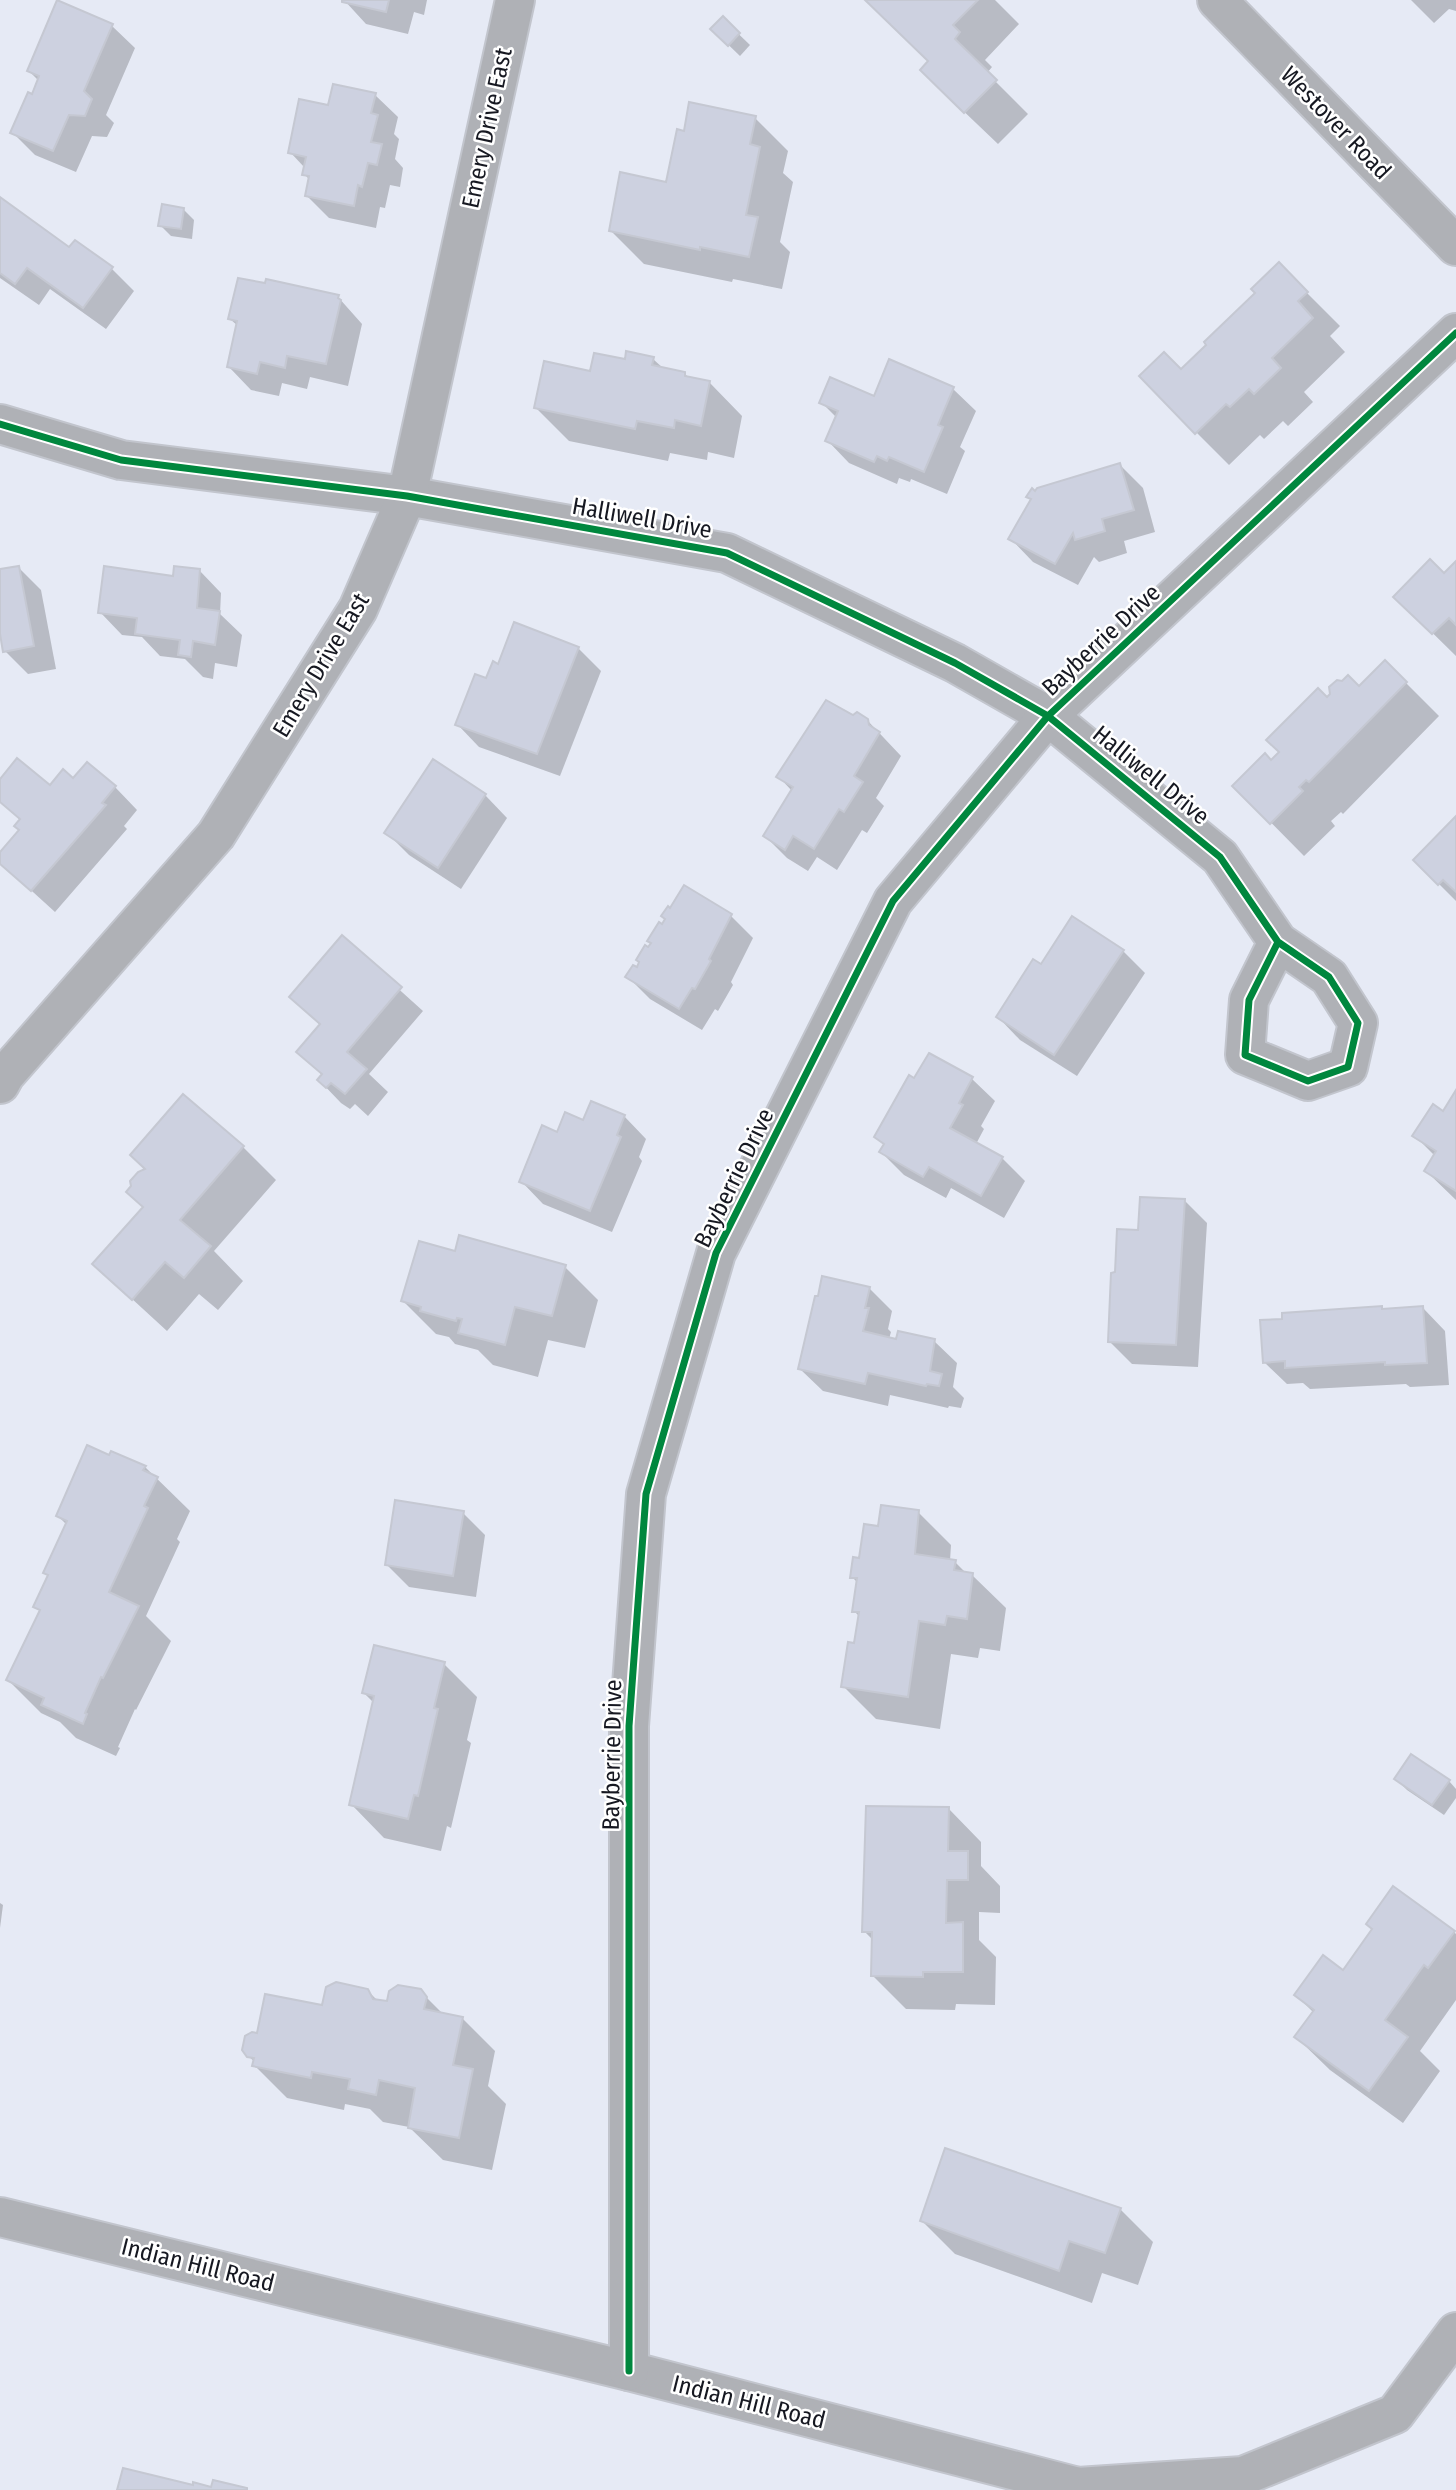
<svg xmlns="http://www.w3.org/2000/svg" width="1456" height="2490" font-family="'Fira Sans Condensed',sans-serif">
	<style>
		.shadow { fill: #0003 }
		.building { fill: #cdd1e0; stroke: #c5c8d2; stroke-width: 2 }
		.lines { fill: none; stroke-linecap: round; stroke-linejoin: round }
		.minor-casing { stroke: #c2c5cd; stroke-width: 42 }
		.tertiary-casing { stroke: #c2c5cd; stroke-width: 42 }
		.minor { stroke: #afb1b6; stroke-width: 38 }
		.tertiary { stroke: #afb1b6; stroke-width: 38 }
		.cycleway-casing { stroke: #fff; stroke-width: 11 }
		.cycleway { stroke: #00873e; stroke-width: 7 }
		.labels { text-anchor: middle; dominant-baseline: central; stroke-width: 5; stroke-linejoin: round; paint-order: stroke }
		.street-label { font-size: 24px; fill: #161821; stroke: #fff }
	</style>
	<rect width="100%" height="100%" fill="#e6eaf5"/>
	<g class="shadow">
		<path d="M344,0H427L424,15L414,12L408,34L366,24Z"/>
		<path d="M866,0H995L1019,24L985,60L992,67L987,73L1028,114L998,144L955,103L930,62Z"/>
		<path d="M1411,0H1456V11L1449,9L1434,23Z"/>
		<path d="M58,2L112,26L135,48L106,115L114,123L107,137L92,136L76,172L35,155L12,132L39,81L29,71Z"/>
		<path d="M723,19L750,45L740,56L712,29Z"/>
		<path d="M375,95L398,117L394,134L399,139L395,159L403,168L400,187L390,185L385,208L380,207L376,228L329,218L306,195L310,180L304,174L305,168L290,152L329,107Z"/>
		<path d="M755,118L788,151L783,173L793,182L780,242L790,252L782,289L733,279L732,282L644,264L611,231L668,184L685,133Z"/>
		<path d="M0,199L70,249L111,268L134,291L106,329L50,289L39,305L0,278Z"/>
		<path d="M183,209L194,220L192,239L171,236L160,225Z"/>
		<path d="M1279,265L1340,326L1330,336L1345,352L1304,392L1313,402L1288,426L1283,421L1264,439L1260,435L1229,465L1196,432L1181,371L1257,293Z"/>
		<path d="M338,297L362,324L348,386L310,377L307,389L282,383L279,396L251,390L229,367L238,326L230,319Z"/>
		<path d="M653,359L664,369L684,373L690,379L709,382L742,416L734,458L708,452L707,460L670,453L668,461L569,441L536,408L592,373L626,361Z"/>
		<path d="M953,389L976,411L960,447L965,451L947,494L911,479L910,482L899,478L897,484L849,463L827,440L837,418L821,402L874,399Z"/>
		<path d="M1120,465L1143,488L1155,532L1124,541L1127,553L1099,562L1094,557L1078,585L1033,562L1011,539L1032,500L1029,497Z"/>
		<path d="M1456,563V656L1396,597L1444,575Z"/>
		<path d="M19,568L41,590L56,669L28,674L5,651L0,624V571Z"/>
		<path d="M199,570L221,593L220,614L242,635L237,667L215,663L213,679L203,677L185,659L160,656L142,637L122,635L100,612L174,578Z"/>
		<path d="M578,648L601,671L560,776L479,747L457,724L499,666Z"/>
		<path d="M1385,662L1439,716L1343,814L1341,812L1331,821L1335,826L1304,856L1235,786L1271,762L1327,700L1359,688Z"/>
		<path d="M853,717L867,720L901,756L876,798L884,806L867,833L862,830L837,870L817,857L808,871L787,858L765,836L792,791L779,777Z"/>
		<path d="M73,781L115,787L137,810L124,826L127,829L55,912L0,862V855L21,830V821L0,801V782L50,788Z"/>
		<path d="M485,795L507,818L461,889L409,855L386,832Z"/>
		<path d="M1456,819V901L1415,860Z"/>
		<path d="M731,916L753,938L731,982L733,985L718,1011L715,1009L702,1030L650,999L628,977L637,969L649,949Z"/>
		<path d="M342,938L423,1011L369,1074L388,1092L368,1116L355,1104L350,1109L341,1103L319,1080L323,1076L299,1052L321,1026L291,997Z"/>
		<path d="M1123,951L1145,973L1077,1076L1020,1040L998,1017L1042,966Z"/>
		<path d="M929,1055L972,1079L995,1101L981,1126L984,1129L976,1144L1002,1158L1025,1181L1004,1218L951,1188L946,1198L904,1175L881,1152L885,1146L876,1137Z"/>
		<path d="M1456,1093V1200L1426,1171L1435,1156L1415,1136L1444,1113Z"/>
		<path d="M624,1116L646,1139L639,1157L642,1161L612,1232L543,1204L521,1181L558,1134Z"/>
		<path d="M243,1147L276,1180L214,1251L243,1281L218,1310L199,1294L167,1331L94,1264L145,1208L147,1170Z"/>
		<path d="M1185,1201L1207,1223L1198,1367L1132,1364L1109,1341L1117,1274L1140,1232Z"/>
		<path d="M456,1253L565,1267L598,1300L585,1348L548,1340L538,1377L493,1365L478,1350L455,1344L449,1337L436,1334L403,1301Z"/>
		<path d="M869,1288L892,1311L888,1329L891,1332L889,1339L934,1341L957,1363L953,1387L964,1398L961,1408L949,1406L948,1408L890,1395L888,1406L823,1391L800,1369Z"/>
		<path d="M1382,1308L1384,1311L1423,1308L1445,1331L1449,1385L1410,1387L1406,1384L1310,1389L1303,1383L1287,1384L1264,1362Z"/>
		<path d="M110,1458L145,1467L190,1511L177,1539L180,1542L146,1616L171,1641L136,1710L135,1709L118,1747L120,1748L116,1756L76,1738L60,1722L41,1713L8,1680L41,1612L35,1606L49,1576L45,1572L67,1525L58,1516Z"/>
		<path d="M918,1512L951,1545L950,1561L955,1562L967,1574L972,1575L1006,1608L1000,1651L980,1648L978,1658L951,1654L940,1729L876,1719L843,1686L856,1645L860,1617L854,1611L858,1583L852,1577L880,1528Z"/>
		<path d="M463,1513L485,1535L476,1597L409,1587L386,1564Z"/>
		<path d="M444,1664L477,1697L467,1740L471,1743L451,1828L447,1826L441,1851L384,1838L351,1804L374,1703L364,1693Z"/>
		<path d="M1396,1779L1449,1781L1456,1789V1798L1444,1815L1407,1790Z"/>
		<path d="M948,1808L981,1842V1866L1000,1886V1913L979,1912V1940L996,1957L995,2005L956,2004L955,2010L906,2009L873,1976V1940L864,1931Z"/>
		<path d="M0,1903L3,1905L0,1928Z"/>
		<path d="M1454,1932L1456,1934V2000L1420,2051L1440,2071L1403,2123L1330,2070L1296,2037L1314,2013L1296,1995L1343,1972Z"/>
		<path d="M367,1990L378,2001L388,2003L420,1991L444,2015L462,2018L495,2051L488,2086L506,2104L492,2170L443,2160L409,2127L383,2122L370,2109L345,2104L344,2110L287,2098L254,2065L255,2062L248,2056L259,2036Z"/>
		<path d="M1120,2209L1153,2242L1138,2285L1102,2273L1092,2303L955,2254L922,2221Z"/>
	</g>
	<g class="building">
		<path d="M57,0L113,24L84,91L92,99L85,116L69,115L53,151L10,133L28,92L32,94L39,76L27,71Z"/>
		<path d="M342,0H389L386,12L342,2Z"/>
		<path d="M865,0H978L953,25L960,32L955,39L997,80L964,113L920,70L928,61Z"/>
		<path d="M723,16L740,33L728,46L710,29Z"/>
		<path d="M333,84L376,93L371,113L378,115L371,142L382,144L377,165L368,163L362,187L358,185L354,206L305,196L309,176L302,175L306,157L288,153L299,99L328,105Z"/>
		<path d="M689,102L756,116L750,144L760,147L746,215L758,217L749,257L700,247V250L609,231L620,172L666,182L677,129L684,131Z"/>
		<path d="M0,197L69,247L75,240L113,267L83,308L27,268L15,284L0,273Z"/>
		<path d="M162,204L184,208L181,229L158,226Z"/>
		<path d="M1279,262L1308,292L1298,301L1313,318L1272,358L1281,368L1254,394L1249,389L1230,407L1226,404L1195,434L1139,376L1164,352L1181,369L1206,345L1204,342L1255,293L1251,289Z"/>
		<path d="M238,278L265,283L266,279L339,295L338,298L341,300L326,364L287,356L285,368L260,362L257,374L227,367L237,321L228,319Z"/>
		<path d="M626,351L654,357L652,365L685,372V376L710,381L701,426L675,420L674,428L637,421L635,429L534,408L544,361L590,371L594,353L625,359Z"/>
		<path d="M889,359L954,387L938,425L943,427L924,472L889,457L887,461L877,456L874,462L825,441L838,411L819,403L830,377L874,396Z"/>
		<path d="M1120,463L1134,510L1102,519L1105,531L1075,540L1073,533L1055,564L1008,539L1031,499L1026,497L1032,488L1035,491L1037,488Z"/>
		<path d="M1430,559L1444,573L1456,561V625L1449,618L1432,634L1393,597Z"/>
		<path d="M19,566L34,646L3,652L0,634V569Z"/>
		<path d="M104,566L173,576L174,566L200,569L197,608L220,611L215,645L193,641L191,657L178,655L180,640L135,634L137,618L98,613Z"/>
		<path d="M514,622L579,647L537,754L455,725L475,674L486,678L493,661L498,664Z"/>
		<path d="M1385,660L1407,682L1309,782L1306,780L1299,787L1303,791L1270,824L1232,786L1265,753L1271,760L1279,752L1266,740L1318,688L1327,697L1330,694L1329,687L1337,680L1342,681L1348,675L1359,686Z"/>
		<path d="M826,700L853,715L857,712L868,719L869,725L880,732L854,776L863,782L844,812L839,809L814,849L793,836L785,850L763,836L793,787L776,777Z"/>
		<path d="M17,758L50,785L63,769L73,778L87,762L116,786L102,803L106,805L31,891L0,864V852L19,830L14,826L20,819L0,802V779Z"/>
		<path d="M433,759L486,794L438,868L384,833Z"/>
		<path d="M1456,816V892L1443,880L1438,885L1413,860Z"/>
		<path d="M684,885L732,914L709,959L711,961L695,989L692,988L679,1009L625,977L633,965L637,967L639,962L636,960L645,945L648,947L651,943L647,941L659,922L662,924L665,919L661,916L668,906L670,908Z"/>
		<path d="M1072,916L1124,950L1054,1055L996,1017L1033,959L1041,964Z"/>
		<path d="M342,935L402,987L347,1052L367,1069L345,1094L331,1083L326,1088L317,1080L322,1074L296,1052L320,1024L289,997Z"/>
		<path d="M929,1053L973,1077L959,1103L963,1105L950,1128L1003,1157L981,1196L929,1167L923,1177L879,1152L884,1144L874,1137L909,1075L914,1078Z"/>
		<path d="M1456,1090V1191L1424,1171L1436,1151L1412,1136L1433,1104L1443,1111Z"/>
		<path d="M183,1094L244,1146L180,1220L211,1246L184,1278L165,1262L132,1300L92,1264L143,1207L126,1192L131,1186L130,1181L138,1172L145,1169L130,1155Z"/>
		<path d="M591,1101L625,1115L617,1135L621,1137L590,1211L519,1182L542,1125L557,1132L565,1112L583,1120Z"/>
		<path d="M1140,1197L1185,1199L1176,1345L1108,1342L1111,1273L1115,1272L1117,1229L1138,1230Z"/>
		<path d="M459,1235L566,1265L552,1316L515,1307L505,1345L458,1333L462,1319L457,1318L456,1321L420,1311L421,1307L401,1301L419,1241L455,1251Z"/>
		<path d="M822,1276L870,1287L865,1308H869L863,1331L896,1339L898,1331L935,1339L930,1371L942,1374L939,1386L927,1384L926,1386L868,1373L865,1384L798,1369L815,1296H818Z"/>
		<path d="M1382,1306V1309L1423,1306L1427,1363L1385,1365V1362L1285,1368V1361L1263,1363L1260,1320L1282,1319V1313Z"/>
		<path d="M87,1445L109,1455L111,1451L146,1466L143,1470L158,1477L144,1506L148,1508L109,1592L139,1606L103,1678L101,1677L85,1713L87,1714L83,1724L41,1705L44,1698L6,1680L40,1610L33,1607L48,1575L43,1573L67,1521L56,1516Z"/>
		<path d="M395,1500L464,1511L453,1576L385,1565Z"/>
		<path d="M881,1505L919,1510L915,1554L956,1560L954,1570L973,1573L967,1619L947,1616L945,1625L919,1621L908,1697L841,1687L848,1642L854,1643L859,1612H852L857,1578H850L853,1557L859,1558L864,1524L878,1526Z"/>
		<path d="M374,1645L445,1662L434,1708L438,1709L418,1796L414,1795L408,1819L349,1805L374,1696L362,1693Z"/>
		<path d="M1411,1754L1450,1780L1432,1805L1394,1779Z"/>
		<path d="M866,1806L949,1807L948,1851H968V1880H947L946,1923L963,1922V1972H923V1977L871,1976L872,1932H862Z"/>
		<path d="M1393,1886L1455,1931L1428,1968L1424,1965L1385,2020L1408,2037L1369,2091L1294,2037L1314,2010L1294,1995L1323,1955L1343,1970L1372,1929L1366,1924Z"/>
		<path d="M336,1982L368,1989L373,1999L387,2001L389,1991L398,1985L421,1989L427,1997L424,2009L463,2017L453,2065L473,2069L459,2138L408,2128L415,2088L379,2080L376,2095L348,2089L350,2079L312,2072L311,2078L252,2066L254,2058L247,2057L242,2050L245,2036L252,2032L257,2033L265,1994L322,2005L326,1987Z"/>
		<path d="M945,2148L1121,2208L1105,2253L1069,2241L1059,2271L920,2221Z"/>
		<path d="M123,2468L193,2485V2482L211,2487L213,2480L247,2488V2490H117Z"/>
	</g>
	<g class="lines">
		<g class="minor-casing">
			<g id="minor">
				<path d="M0,424L121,460L407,496L727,553L955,663L1048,716L1220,857L1278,942L1329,977L1358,1023L1348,1067L1308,1081L1245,1055L1249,1000L1278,942"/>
				<path d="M0,1084L5,1075L216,835L358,609L407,496L515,0"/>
				<path d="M0,2217L629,2371L1078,2487L1243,2476L1395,2414L1456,2332"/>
				<path d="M629,2371V1726L646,1494L716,1253L893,901L1048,716L1456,333"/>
			</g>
		</g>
		<g class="tertiary-casing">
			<path id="tertiary" d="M1217,0L1456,246"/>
		</g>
		<use href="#minor" class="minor"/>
		<use href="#tertiary" class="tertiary"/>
		<g class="cycleway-casing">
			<g id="cycleway">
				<path d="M0,424L121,460L407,496L727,553L955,663L1048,716L1220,857L1278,942L1329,977L1358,1023L1348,1067L1308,1081L1245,1055L1249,1000L1278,942"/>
				<path d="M629,2371V1726L646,1494L716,1253L893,901L1048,716L1456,333"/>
			</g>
		</g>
		<use href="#cycleway" class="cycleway"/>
	</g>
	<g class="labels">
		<g class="street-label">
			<text transform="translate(1336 123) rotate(46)">Westover Road</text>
			<text transform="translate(487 128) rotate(-78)">Emery Drive East</text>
			<text transform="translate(642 518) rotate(10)">Halliwell Drive</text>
			<text transform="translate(1101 640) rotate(-43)">Bayberrie Drive</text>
			<text transform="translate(321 665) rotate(-59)">Emery Drive East</text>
			<text transform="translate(1151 775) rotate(39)">Halliwell Drive</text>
			<text transform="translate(734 1178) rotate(-64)">Bayberrie Drive</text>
			<text transform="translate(612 1755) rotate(-89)">Bayberrie Drive</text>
			<text transform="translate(198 2265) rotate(14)">Indian Hill Road</text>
			<text transform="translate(749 2402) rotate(14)">Indian Hill Road</text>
		</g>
	</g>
</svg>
